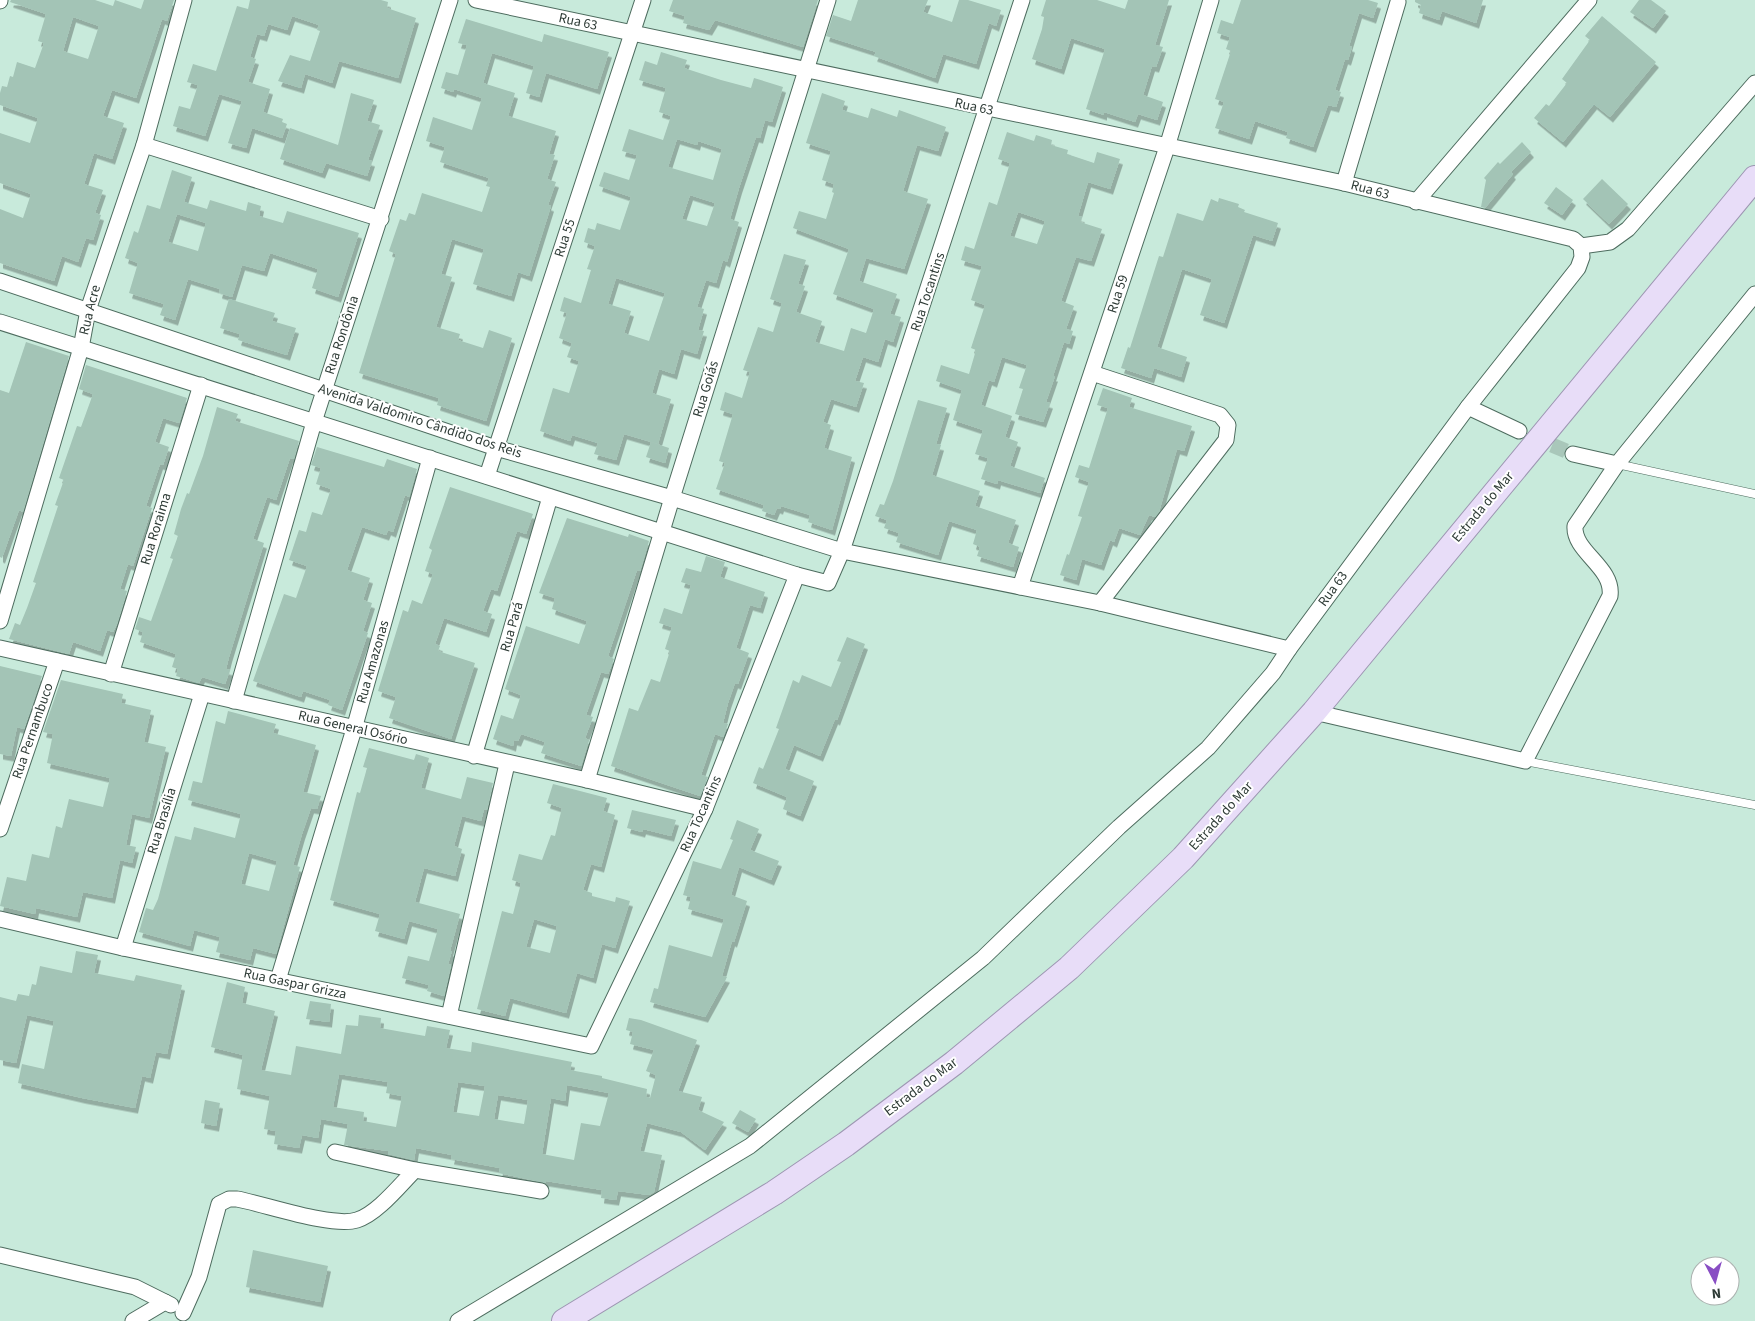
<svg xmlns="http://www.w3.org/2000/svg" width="1755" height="1321" font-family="'Source Sans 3',sans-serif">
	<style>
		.building { fill: #a3c4b6; fill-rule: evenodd; filter: url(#shadow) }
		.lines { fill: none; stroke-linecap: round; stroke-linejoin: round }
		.street-tunnel { stroke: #a9c7ba; stroke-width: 15; stroke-dasharray: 15 8; stroke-linecap: butt }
		.lane-casing { stroke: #4e6c5f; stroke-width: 9 }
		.street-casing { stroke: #4e6c5f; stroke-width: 17 }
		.primary-casing { stroke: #9d96b2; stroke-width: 26 }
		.lane { stroke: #fff; stroke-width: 8 }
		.street { stroke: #fff; stroke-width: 15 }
		.primary { stroke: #e8ddf8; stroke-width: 24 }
		.labels { text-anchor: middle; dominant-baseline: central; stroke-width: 4; stroke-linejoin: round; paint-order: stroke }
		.street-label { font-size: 14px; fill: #2e3b36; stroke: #fff }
	</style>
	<defs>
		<filter id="shadow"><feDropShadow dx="3" dy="5.5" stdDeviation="0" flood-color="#0004"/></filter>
	</defs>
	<rect width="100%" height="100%" fill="#c8eadb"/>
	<g class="building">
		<path d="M11,0H95L113,6L115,0L141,9L144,0H174L167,21L162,19L136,98L112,90L103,116L124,123L112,159L94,153L84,184L103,190L95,213L101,215L93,240L86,238L78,262L62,256L54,281L0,263V209L23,218L31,194L0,183V133L30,143L38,118L0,105V93L2,86L7,87L10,76L13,77L17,62L35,68L44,43L38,41L46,14L10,2ZM73,17L99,26L88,59L63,51Z"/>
		<path d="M250,0H381L388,2L387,8L416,18L398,78L339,61L332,83L305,74L301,88L278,81L290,55L310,61L320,31L317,30L319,25L292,16L287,30L268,24L264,36L257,34L250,57L256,59L248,82L270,89L263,112L283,119L282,122L287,124L282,138L252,128L246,148L228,143L242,101L219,94L205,136L173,126L179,106L190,109L198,85L187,82L193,64L216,71L237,6L248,9Z"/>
		<path d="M673,0H818L803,47L715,20L709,30L683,23L685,16L669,11Z"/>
		<path d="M858,0H928L923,12L952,22L959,0H968L1001,10L996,26L989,23L976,64L943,54L935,78L874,56L876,52L826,36L833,15L851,21Z"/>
		<path d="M1046,0H1097L1125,9L1128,0H1169L1155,45L1163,47L1156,67L1152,66L1143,95L1163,102L1157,120L1138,114L1135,122L1104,112V115L1086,109L1105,49L1071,38L1061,69L1032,59L1042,29L1044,17L1041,16Z"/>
		<path d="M1241,0H1368L1378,3L1373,18L1359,13L1349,46L1352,47L1348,60L1345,59L1335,90L1341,92L1336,107L1328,105L1313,147L1286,138L1288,132L1255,121L1249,139L1215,128L1224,102L1215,99L1231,51L1226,49L1230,37L1217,33L1221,20L1233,24Z"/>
		<path d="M1415,0H1483L1476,23L1442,11L1439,20L1419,13L1421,5L1415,2Z"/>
		<path d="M1639,0H1651L1666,11L1653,28L1630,12Z"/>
		<path d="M1602,16L1656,62L1610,117L1594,104L1563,142L1534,118L1546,104L1549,106L1567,83L1562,79L1590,40L1585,36Z"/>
		<path d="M466,19L542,42L544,34L609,52L597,89L546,73L539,97L526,93L534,66L492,53L483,83L515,93L508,116L556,131L549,154L555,155L547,179L556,182L548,205L551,206L529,276L518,272L511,296L473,284L484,249L452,239L441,274L452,277L436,327L460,334L458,340L483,348L489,330L512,338L486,421L437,405L439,398L359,373L396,254L389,251L400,219L406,221L409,213L415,215L422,193L482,212L490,187L486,186L489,178L440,162L445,147L426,141L433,117L472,130L482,98L454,89L453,92L441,88L446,72L458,75L467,45L458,43Z"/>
		<path d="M661,52L687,60L684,68L721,80L751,88L754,78L783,87L772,122L765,120L760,138L756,137L739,188L730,219L739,222L727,262L723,260L716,283L706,280L697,307L704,309L698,330L704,331L697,354L681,349L674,374L659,369L652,393L671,399L658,444L624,434L616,460L594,454L598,443L572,435L570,441L540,431L553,388L569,393L579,361L567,357L572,343L559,338L567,313L560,311L564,297L581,303L591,270L587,269L595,246L584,242L588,228L595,230L597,223L620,230L631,197L599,186L604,172L629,180L637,155L622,151L629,129L663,140L671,116L659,112L666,88L639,80L645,61L657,65ZM677,139L697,145L698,141L722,149L713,180L668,167ZM690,195L715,203L707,226L682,219ZM616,278L665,293L649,341L624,333L631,311L608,304Z"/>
		<path d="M351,93L374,100L367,121L380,125L368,160L372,161L367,176L326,163L322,173L280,159L290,128L338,145Z"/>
		<path d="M822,93L845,101L842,110L868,118L871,108L897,117L899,110L946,127L938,151L917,145L903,191L928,199L904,269L866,258L859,281L897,294L890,314L901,317L893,342L885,339L878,362L863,357L855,381L864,383L856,407L831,399L823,422L831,425L824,448L852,457L832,530L808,522L810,515L781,506L780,509L777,508L774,515L762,511L764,505L716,489L725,463L719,461L733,414L720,410L725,392L742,398L750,372L743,370L758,327L773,332L782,303L770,299L784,254L806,260L798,284L805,286L796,312L822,321L815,342L844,351L851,328L866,333L874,309L833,294L849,249L793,228L799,211L826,219L834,193L832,192L834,184L822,180L831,151L806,143Z"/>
		<path d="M1007,132L1034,141L1036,135L1052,140L1051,145L1068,150L1067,154L1094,163L1097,152L1120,159L1110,189L1088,182L1078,216L1082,217L1080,222L1102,229L1091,261L1076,257L1061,301L1074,306L1066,329L1073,331L1069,344L1064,342L1053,376H1055L1046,402L1050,403L1043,422L1015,414L1023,389L1019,388L1027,365L1002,357L994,382L989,380L981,405L1012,416L1005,437L1018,442L1010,466L1045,478L1040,493L998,480L997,484L981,479L988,458L975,454L983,430L953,420L962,390L936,381L941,365L969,374L976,350L971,348L985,305L971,300L982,266L961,260L965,246L974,249L989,202L997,205L1010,163L998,159ZM1018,212L1045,221L1037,244L1010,236Z"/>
		<path d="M1522,142L1531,152L1511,172L1513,174L1485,208L1481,207L1486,180L1484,178L1498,162L1500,164Z"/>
		<path d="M172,170L192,177L184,202L207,209L210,200L246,211L248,202L261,206L259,216L283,223L287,211L359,233L338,297L312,288L318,269L270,253L264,271L242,265L232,297L219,293L220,289L188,279L175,320L160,315L164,304L129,293L138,263L125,258L134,231L138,233L147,205L160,209ZM177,214L206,223L198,251L168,242Z"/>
		<path d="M1602,179L1628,204L1609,224L1583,199Z"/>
		<path d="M1556,187L1573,200L1562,215L1544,203Z"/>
		<path d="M1219,198L1239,204L1238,207L1245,210L1244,212L1278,223L1272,241L1253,235L1224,323L1200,315L1212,279L1182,269L1157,347L1187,357L1181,377L1154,368L1151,378L1121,368L1128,347L1130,348L1159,256L1163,257L1177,213L1203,221L1211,199L1218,202Z"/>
		<path d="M229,299L275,313L272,321L296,328L287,355L238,340L240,334L220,328Z"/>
		<path d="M26,342L69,356L23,512L19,510L2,558L0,557V390L9,393Z"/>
		<path d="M86,365L187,398L179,423L163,418L155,442L169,447L163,465L160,464L146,506L152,508L133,566L128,564L120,589L127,591L117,624L113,632L107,630L100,651L73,642L69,654L9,639L15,623L20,625L27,608L36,583L33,582L58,506L55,505L64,480L59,478L77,426L81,427L93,394L79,389Z"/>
		<path d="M1103,388L1132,398L1129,407L1192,426L1184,451L1177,449L1159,512L1155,517L1149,515L1140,535L1119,528L1114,542L1110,540L1101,565L1082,559L1076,580L1060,575L1067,554L1069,555L1082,517L1078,516L1089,482L1075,477L1079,465L1089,468L1108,408L1097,405Z"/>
		<path d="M918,400L947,408L936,444L941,445L932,475L980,491L975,506L1016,520L1008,543L1019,547L1013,567L977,556L980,547L973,544L977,530L949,521L938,555L896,542L899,533L884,528L887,520L875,516L880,504L884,505L893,481Z"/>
		<path d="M217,407L238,414L235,421L299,441L294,459L290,458L276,500L267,497L253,539L264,543L229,657L226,669L230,670L225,684L202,677L199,683L176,676L178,669L172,667L176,654L140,642L143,632L135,629L139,617L151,621L173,559L170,558L178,536L174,534L181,509L187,493L189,494L203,456Z"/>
		<path d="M651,442L669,448L665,463L646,457Z"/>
		<path d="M317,447L384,467L387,459L417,469L409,497L405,495L393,532L388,530L386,535L362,527L347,570L370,578L363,600L372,603L363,631L368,633L342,710L328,705L330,700L303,691L301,697L253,681L284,594L296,598L307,566L289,560L299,530L306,532L312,512L322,515L331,489L316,484L321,468L311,465Z"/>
		<path d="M450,487L533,514L526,534L517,531L497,591L491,589L483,611L492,614L486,632L444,618L435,644L440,646L438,651L475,663L451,739L389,718L396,697L378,691L403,610L408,612L412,600L422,604L433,574L425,571L432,550L429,548Z"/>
		<path d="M567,518L628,537L629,534L649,541L640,571L637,570L608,656L614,659L608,674L601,672L586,715L593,717L585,738L589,740L581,766L541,753L545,742L521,734L518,741L514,740L513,746L493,739L501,715L513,719L521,695L505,689L526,626L579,644L587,621L552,609L555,598L539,593Z"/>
		<path d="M706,556L725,562L720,577L765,592L760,608L750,605L736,648L749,653L738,684L735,683L728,703L723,723L728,724L723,737L715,734L701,775L708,777L700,796L611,766L629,708L638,711L651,679L660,682L670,651L665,649L672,627L659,623L664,608L682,614L691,585L681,582L686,568L701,572Z"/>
		<path d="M847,637L865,644L837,720L835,719L820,756L794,745L785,769L814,781L800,816L783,809L787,797L753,783L759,767L763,769L779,729L776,728L793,680L799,683L802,675L831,687L841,662L837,661Z"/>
		<path d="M0,666L42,676L24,729L17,727L11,756L0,754Z"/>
		<path d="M61,680L123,694L121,703L151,710L144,742L166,747L149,818L132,814L126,845L136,847L132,863L120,860L112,898L83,892L77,917L36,908L35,914L0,906L7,877L26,881L32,854L49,858L56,826L62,828L69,799L103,807L110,778L47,763L53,734L43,732Z"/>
		<path d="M228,711L276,724L273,733L316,745L303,792L321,796L317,809L311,808L302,834L293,865L300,867L276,954L253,948L250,960L216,952L220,937L194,930L190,946L139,932L146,908L153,910L158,899L175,836L191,840L194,827L235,838L241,814L188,800L193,781L202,783L216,721L225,724ZM249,853L277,861L269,891L241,884Z"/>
		<path d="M369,748L414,760L416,754L429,758L421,788L461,799L467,777L493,783L487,810L484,809L481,821L462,816L454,846L462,849L455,876L424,868L415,902L460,914L450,951H452L448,964L451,965L444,996L427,991L429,985L402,978L408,956L429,961L438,929L409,921L404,939L375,931L380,914L330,900L357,792L360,793L367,768L363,767Z"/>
		<path d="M553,784L607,798L603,811L615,815L601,867L591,864L583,890L592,893V896L615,902L616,897L630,901L615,948L602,944L593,978L577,973L566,1013L510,998L505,1016L477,1009L502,911L513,914L521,883L512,880L519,854L542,860L551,835L555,836L562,808L547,803ZM534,919L557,926L550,953L526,947Z"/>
		<path d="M632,810L676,820L671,836L643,829L642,832L627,828Z"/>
		<path d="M737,820L759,829L750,850L779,861L771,880L739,867L731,895L747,901L734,942L732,941L722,976L727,977L705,1017L650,1002L654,988L658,989L669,945L712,957L724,919L688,909L691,897L683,895L693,861L721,869L733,840L730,839Z"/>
		<path d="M76,951L98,955L94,973L134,981L136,975L182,985L167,1054L156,1052L150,1078L142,1076L135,1108L82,1098L18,1083L22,1064L44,1069L54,1021L27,1015L16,1063L0,1060V997L16,1001L18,994L29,996L32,984L36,985L40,966L72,973Z"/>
		<path d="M227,982L245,987L242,1003L275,1011L261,1070L291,1075L296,1046L341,1054L346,1025L358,1026L359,1015L381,1018L380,1028L425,1036L427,1026L450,1030L446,1048L471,1052L472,1042L572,1062L570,1070L602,1076V1078L647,1089L646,1097L650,1098L656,1075L646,1071L654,1050L630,1044L633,1032L626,1030L629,1018L641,1020L697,1040L678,1091L702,1097L698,1110L724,1122L705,1150L681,1132L647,1123L640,1151L662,1155L654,1192L649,1195L618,1191L616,1200L601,1198L602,1190L546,1181L545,1183L499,1173L500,1168L451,1159L452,1155L416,1148L414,1160L388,1154V1151L344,1145L348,1124L321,1119L318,1138L302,1135L299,1148L274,1144L276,1131L264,1129L270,1096L237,1089L243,1055L211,1047ZM339,1074L388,1082L386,1093L402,1096L396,1127L363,1121L364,1112L333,1107ZM458,1082L485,1086L479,1116L453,1112ZM567,1085L609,1093L600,1126L581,1123L574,1160L542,1154L551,1098L565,1101ZM498,1095L528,1100L524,1124L494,1119Z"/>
		<path d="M310,1001L331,1004L329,1022L306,1019Z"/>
		<path d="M205,1100L220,1103L216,1126L201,1123Z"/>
		<path d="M740,1110L756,1119L748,1132L732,1123Z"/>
		<path d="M253,1250L328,1266L320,1302L246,1287Z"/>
	</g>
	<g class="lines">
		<path class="street-tunnel" d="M1531,436L1573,454"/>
		<g class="lane-casing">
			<g id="lane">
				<path d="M1617,464L1755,494"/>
				<path d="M1525,761L1755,805"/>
			</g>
		</g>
		<g class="street-casing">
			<g id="street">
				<path d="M476,0L1344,183L1573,239L1581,246L1582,257L1578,268L1468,407L1289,649L1100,603"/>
				<path d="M0,1V0"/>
				<path d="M144,145L381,219"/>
				<path d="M1344,183L1398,2"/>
				<path d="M1416,202L1589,0"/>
				<path d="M1581,246L1610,242L1628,229L1755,83"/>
				<path d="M0,281L496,448L672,498L842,551L1100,603L1226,440L1228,425L1220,415L1092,373"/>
				<path d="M0,322L797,575L828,583L842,551L1022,0"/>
				<path d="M1468,407L1519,431"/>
				<path d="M1573,454L1617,464L1755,294"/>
				<path d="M487,476L643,0"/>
				<path d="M1020,587L1167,147L1211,0"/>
				<path d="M0,621L81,348L88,310L144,145L184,0"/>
				<path d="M0,648L587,780L705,809"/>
				<path d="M111,674L201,385"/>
				<path d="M234,701L314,422L450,0"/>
				<path d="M1314,712L1525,761L1610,596C1614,567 1573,552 1575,526L1617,464"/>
				<path d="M474,756L550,497"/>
				<path d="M587,780L672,498L828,0"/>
				<path d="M0,829L57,661"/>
				<path d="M0,919L123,948L591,1046L705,809L797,575"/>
				<path d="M123,948L202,694"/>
				<path d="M278,980L354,729L430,458"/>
				<path d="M449,1016L507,764"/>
				<path d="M335,1152L415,1170L541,1191"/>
				<path d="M0,1255L135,1287L165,1302"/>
				<path d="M183,1313L199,1277L219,1204L229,1199H237C265,1204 332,1228 357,1220C377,1214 400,1185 415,1170"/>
				<path d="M133,1321L165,1302L171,1305"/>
				<path d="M458,1321L750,1146L983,958L1119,827L1208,748L1273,673L1289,649"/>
			</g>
		</g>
		<g class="primary-casing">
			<path id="primary" d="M564,1321L774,1193L846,1144L954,1063L1069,968L1183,858L1314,712L1755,178"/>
		</g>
		<use href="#lane" class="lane"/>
		<use href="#street" class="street"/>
		<use href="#primary" class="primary"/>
	</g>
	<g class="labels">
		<g class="street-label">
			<text transform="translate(578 22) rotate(12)">Rua 63</text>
			<text transform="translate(974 107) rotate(12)">Rua 63</text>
			<text transform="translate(1370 190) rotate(15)">Rua 63</text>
			<text transform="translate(565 238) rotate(-72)">Rua 55</text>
			<text transform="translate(928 292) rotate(-72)">Rua Tocantins</text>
			<text transform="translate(1118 294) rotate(-72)">Rua 59</text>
			<text transform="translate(90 310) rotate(-76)">Rua Acre</text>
			<text transform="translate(342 335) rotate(-72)">Rua Rondônia</text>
			<text transform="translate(706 389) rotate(-73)">Rua Goiás</text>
			<text transform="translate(420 421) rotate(18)">Avenida Valdomiro Cândido dos Reis</text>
			<text transform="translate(1483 507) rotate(-50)">Estrada do Mar</text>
			<text transform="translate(156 529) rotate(-73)">Rua Roraima</text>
			<text transform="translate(1333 589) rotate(-54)">Rua 63</text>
			<text transform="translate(512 627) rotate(-74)">Rua Pará</text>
			<text transform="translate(373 662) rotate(-74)">Rua Amazonas</text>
			<text transform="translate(353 728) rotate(13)">Rua General Osório</text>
			<text transform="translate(33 731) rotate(-71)">Rua Pernambuco</text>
			<text transform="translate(701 814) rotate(-66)">Rua Tocantins</text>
			<text transform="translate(1221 816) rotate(-48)">Estrada do Mar</text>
			<text transform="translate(162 821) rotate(-73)">Rua Brasília</text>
			<text transform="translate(295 984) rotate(12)">Rua Gaspar Grizza</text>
			<text transform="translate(921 1087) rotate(-37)">Estrada do Mar</text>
		</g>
	</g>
	<g transform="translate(1715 1281) rotate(174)"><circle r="24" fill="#ffffff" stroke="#abb1af"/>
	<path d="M0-4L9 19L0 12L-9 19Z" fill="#894ec4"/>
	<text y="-8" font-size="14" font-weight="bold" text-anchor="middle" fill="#2e3b36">N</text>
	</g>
</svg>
